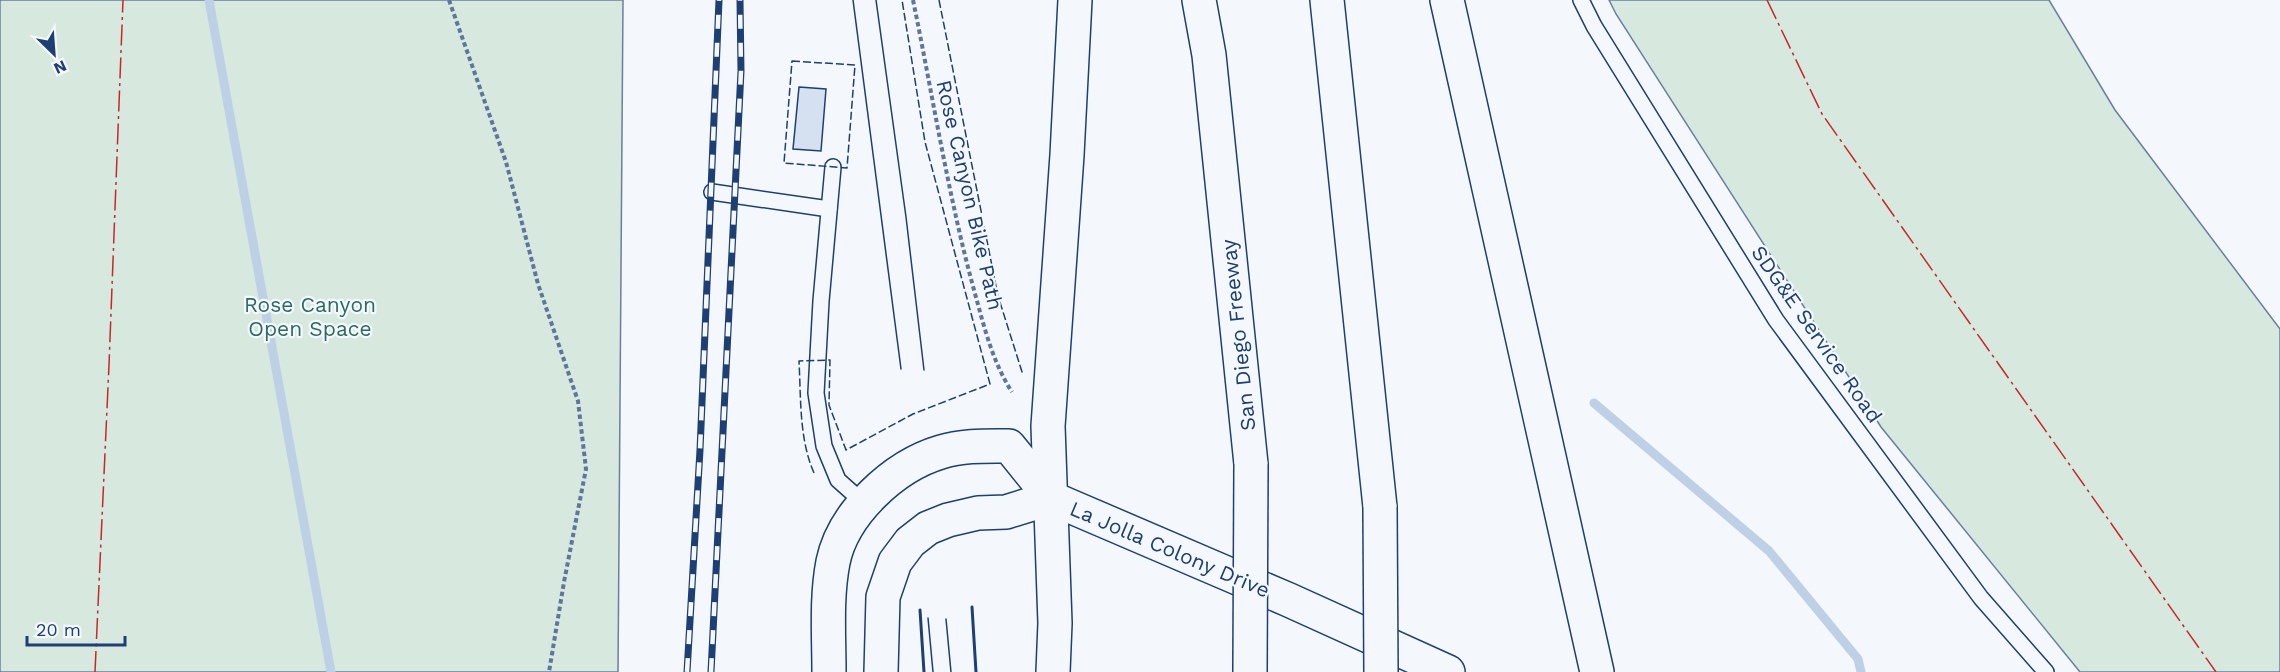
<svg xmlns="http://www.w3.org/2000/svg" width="2280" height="672" font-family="'Work Sans',sans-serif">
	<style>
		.green { fill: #d7e8df; stroke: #687fa3; stroke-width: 1.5 }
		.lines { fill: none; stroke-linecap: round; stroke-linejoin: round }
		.stream { stroke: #bed0e5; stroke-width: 9 }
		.building { fill: #d5e0f0; stroke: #1d3f73; stroke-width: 1.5 }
		.lane-casing { stroke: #1d3f73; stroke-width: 18 }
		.secondary-casing { stroke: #1d3f73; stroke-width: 36 }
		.highway-casing { stroke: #1d3f73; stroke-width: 36 }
		.path { stroke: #5e769c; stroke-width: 4; stroke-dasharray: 4.5 3; stroke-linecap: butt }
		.lane { stroke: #f4f7fb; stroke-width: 15 }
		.secondary { stroke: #f4f7fb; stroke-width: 33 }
		.highway { stroke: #f4f7fb; stroke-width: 33 }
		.tram { stroke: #1d3f73; stroke-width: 1.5 }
		.rail-casing { stroke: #1d3f73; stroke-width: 7 }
		.rail { stroke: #f4f7fb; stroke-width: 4.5; stroke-dasharray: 14; stroke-linecap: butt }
		.highway-bridge-casing { stroke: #1d3f73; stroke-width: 36; stroke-linecap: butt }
		.highway-bridge { stroke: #f4f7fb; stroke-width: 33 }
		.fence { stroke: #1d3f73; stroke-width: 1.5; stroke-dasharray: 8 3; stroke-linecap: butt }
		.wall { stroke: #1d3f73; stroke-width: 3 }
		.power { stroke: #c62828; stroke-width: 1.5; stroke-dasharray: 21 4.5 3 4.5; stroke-linecap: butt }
		.labels { text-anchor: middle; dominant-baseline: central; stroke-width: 4.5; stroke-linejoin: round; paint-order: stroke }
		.street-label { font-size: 21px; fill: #1d3f73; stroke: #f4f7fb }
		.park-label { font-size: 21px; fill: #2c6c60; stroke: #f4f7fb }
	</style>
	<rect width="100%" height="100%" fill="#f4f7fb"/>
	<g class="green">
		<path d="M0,0H623L618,672H0Z"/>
		<path d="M1609,0H2049L2115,110L2280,329V672H2080L1881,427L1616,14Z"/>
	</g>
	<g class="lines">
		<g class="stream">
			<path d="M209,0L331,672"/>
			<path d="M1594,403L1769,551L1858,659L1861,672"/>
		</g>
	</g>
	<path class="building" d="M799,87L826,89L821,151L793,149Z"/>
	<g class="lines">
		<g class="lane-casing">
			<g id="lane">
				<path d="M1581,0L1594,26L1776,320L1981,598L2046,672"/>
				<path d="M833,167L821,301L816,393L824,446L838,480L865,504"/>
				<path d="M712,192L829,209"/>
			</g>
		</g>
		<g class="secondary-casing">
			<g id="secondary">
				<path d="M829,672C829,636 826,598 833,562C843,513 894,466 941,452C963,445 987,446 1009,446L1051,498L1289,600L1448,672"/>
				<path d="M881,672L883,597L895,562L910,542L928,528L948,520L978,513L1006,512L1051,498"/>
			</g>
		</g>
		<g class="highway-casing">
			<g id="highway">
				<path d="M1199,0L1209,55L1251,464"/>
				<path d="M1327,0L1380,507"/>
				<path d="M1447,0L1597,672"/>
				<path d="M1053,672L1055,623L1048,426L1067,155L1075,0"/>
			</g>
		</g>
		<g class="path">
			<path d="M449,0L506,162L538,284L578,401L586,469L564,582L549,672"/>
			<path d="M913,0C933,97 948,195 974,290C984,326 992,361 1012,392"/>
		</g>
		<use href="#lane" class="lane"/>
		<use href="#secondary" class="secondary"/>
		<use href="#highway" class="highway"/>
		<g class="tram">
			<path d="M853,0L901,369"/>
			<path d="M876,0L906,217L924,370"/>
			<path d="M928,618L933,672"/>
			<path d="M946,619L951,672"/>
		</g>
		<g class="rail-casing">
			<g id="rail">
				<path d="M687,672L700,450L719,0"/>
				<path d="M711,672L741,71L740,0"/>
			</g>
		</g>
		<use href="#rail" class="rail"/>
		<g class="highway-bridge-casing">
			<g id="highway-bridge">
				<path d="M1380,507L1381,672"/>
				<path d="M1250,672L1251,464"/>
			</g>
		</g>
		<use href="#highway-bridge" class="highway-bridge"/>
		<g class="fence">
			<path d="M939,0L998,296L1023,375"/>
			<path d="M792,61L855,65L847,168L784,163Z"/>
			<path d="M814,473C799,439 801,398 799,361L830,360L829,405L846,450L913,414L990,384L925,142L902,0"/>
		</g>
		<g class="wall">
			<path d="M972,607L976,672"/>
			<path d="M920,610L924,672"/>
		</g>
		<g class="power">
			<path d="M1767,0L1822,114L2216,672"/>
			<path d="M95,672L109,365L123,0"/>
		</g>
	</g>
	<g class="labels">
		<g class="street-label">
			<text transform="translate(970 195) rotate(77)">Rose Canyon Bike Path</text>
			<text transform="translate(1817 334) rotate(55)">SDG&amp;E Service Road</text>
			<text transform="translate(1238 335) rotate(-96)">San Diego Freeway</text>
			<text transform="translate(1170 549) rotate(23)">La Jolla Colony Drive</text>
		</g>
		<g class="park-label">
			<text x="310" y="304">Rose Canyon<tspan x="310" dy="24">Open Space</tspan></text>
		</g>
	</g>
	<g transform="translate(54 54) rotate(155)" stroke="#f4f7fb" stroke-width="4.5" paint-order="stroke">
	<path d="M0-4.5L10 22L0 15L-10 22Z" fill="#1d3f73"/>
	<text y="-9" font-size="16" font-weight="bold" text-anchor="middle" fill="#1d3f73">N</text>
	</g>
	<path d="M27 636v9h98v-9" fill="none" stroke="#1d3f73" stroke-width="3"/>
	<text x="36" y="636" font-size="18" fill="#1d3f73" stroke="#f4f7fb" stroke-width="4.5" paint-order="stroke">20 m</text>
</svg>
